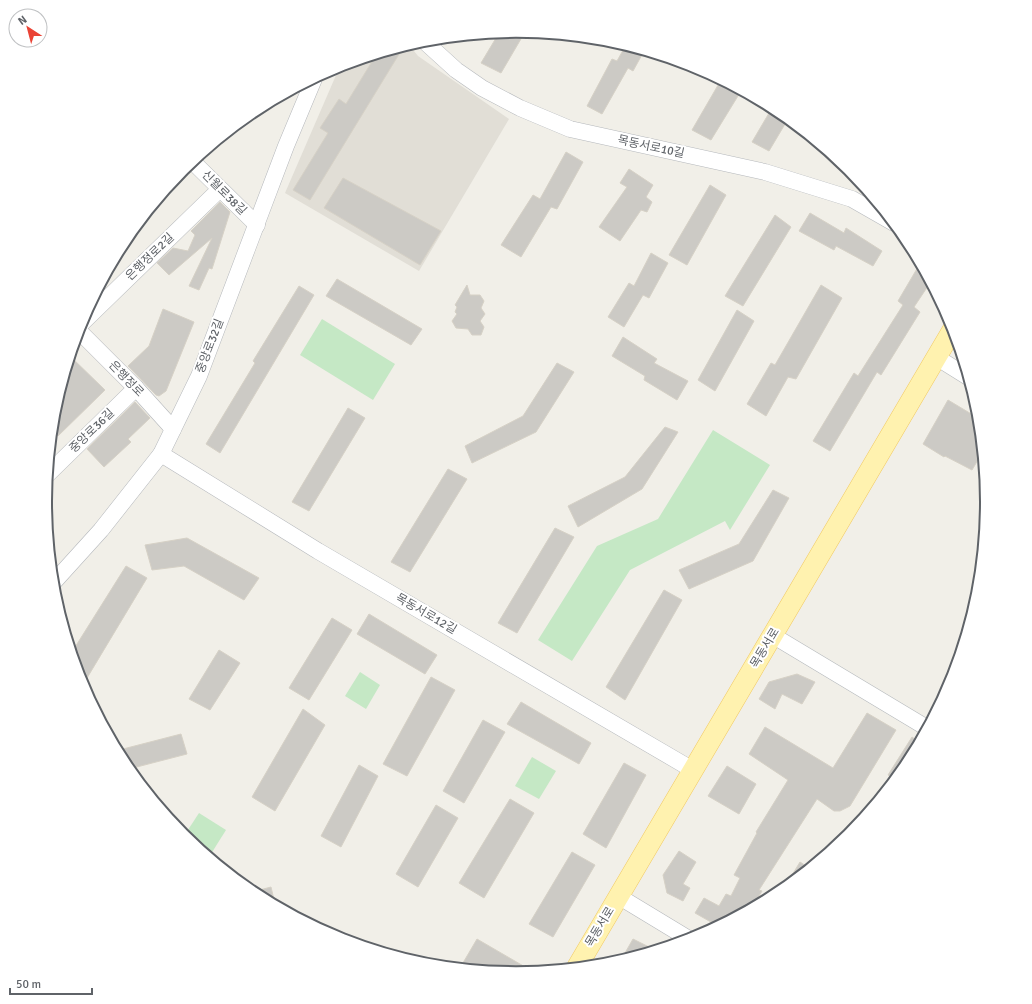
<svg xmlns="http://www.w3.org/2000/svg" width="1032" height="1004" font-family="Signika,'Noto Sans KR',sans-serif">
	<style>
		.education { fill: #e1ded6 }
		.green { fill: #c5e8c5 }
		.building { fill: #cccac5; stroke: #d6d1c6 }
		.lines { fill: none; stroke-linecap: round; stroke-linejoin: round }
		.minor-casing { stroke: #b5b8bc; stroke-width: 17 }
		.major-casing { stroke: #f2c960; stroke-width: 21 }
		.minor { stroke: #fff; stroke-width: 16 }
		.major { stroke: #fff2af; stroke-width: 20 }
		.labels { text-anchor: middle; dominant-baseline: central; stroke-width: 4; stroke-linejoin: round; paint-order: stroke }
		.street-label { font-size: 12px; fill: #5f6368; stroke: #fff }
		.rim { fill: none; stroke: #5f6368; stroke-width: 2 }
	</style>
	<rect width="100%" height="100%" fill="#f1efe8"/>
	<path class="education" d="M409,45L418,56L509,119L419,271L285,193L340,66Z"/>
	<g class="green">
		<path d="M322,319L395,364L373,400L300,355Z"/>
		<path d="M713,430L770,465L730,530L725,521L630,570L572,661L538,640L597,546L658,519Z"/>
		<path d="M360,672L380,685L366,709L345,696Z"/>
		<path d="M532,757L556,771L539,799L515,786Z"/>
		<path d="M199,813L226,830L209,857L184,836Z"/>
	</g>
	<g class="building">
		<path d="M516,31L525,32L501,73L481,63L499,33Z"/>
		<path d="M626,45L644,51L633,71L628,68L602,114L587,106L612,59L617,61Z"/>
		<path d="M404,46L310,200L293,190L328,133L320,128L339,99L346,104L376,55Z"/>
		<path d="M721,80L741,91L711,140L692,130Z"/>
		<path d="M772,108L778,111L788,119L769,151L752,142Z"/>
		<path d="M566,152L583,162L557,209L551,207L521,257L501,245L533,195L540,199Z"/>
		<path d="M629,169L653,185L646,197L652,202L647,212L641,210L620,241L599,227L627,187L620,183Z"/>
		<path d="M343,178L441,231L420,265L324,208Z"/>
		<path d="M710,185L726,195L687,265L669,255Z"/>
		<path d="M220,202L230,212L212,269L209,268L199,290L189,286L212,238L169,275L157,263L173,248L188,251L195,235L191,231Z"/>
		<path d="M810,213L844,233L846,228L882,251L873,266L836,246L834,250L799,231Z"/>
		<path d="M775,215L791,227L743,306L725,296Z"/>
		<path d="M651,253L668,263L649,298L643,295L624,327L608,317L629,283L634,286Z"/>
		<path d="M918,267L924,271L930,283L914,307L920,312L881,375L877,372L830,451L813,441L854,373L858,376L903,305L898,301Z"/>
		<path d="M337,279L422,329L411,345L326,296Z"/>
		<path d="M467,285L470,295H480L484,301L481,308L485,314L480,321L484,327L481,335H472L468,329L456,328L452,321L457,314L455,312L457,307L455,305Z"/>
		<path d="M821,285L842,298L796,379L788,377L766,416L747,404L771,363L775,365Z"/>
		<path d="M299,286L314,295L220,453L206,444L255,363L253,361Z"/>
		<path d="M163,309L194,322L166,391L159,396L156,395L128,366L149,346Z"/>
		<path d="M737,310L754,321L715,391L698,380Z"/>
		<path d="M623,337L657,359L654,363L688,381L677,400L644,380L645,376L612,356Z"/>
		<path d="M70,356L105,390L58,436L52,431L54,410Z"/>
		<path d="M557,363L574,372L536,432L472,463L465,446L523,416Z"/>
		<path d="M948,400L973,415L977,408L982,453L972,470L945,456L944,457L923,444Z"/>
		<path d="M135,402L150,418L128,439L131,442L104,467L87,449Z"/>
		<path d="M348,408L365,418L309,511L292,502Z"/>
		<path d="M665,427L678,432L642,489L578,527L568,506L625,477Z"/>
		<path d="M448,469L467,479L410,572L391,562Z"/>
		<path d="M773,490L789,498L753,561L689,589L679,570L739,544Z"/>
		<path d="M555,528L574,537L517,633L498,623Z"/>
		<path d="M187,538L259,578L244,600L184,566L152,570L145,545Z"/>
		<path d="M126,566L147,578L87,678L78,673L72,652Z"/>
		<path d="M664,590L682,600L625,700L606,687Z"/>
		<path d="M369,614L437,655L425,674L357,634Z"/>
		<path d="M332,618L352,630L309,700L289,688Z"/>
		<path d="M219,650L240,663L210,710L189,699Z"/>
		<path d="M797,674L815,682L802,704L782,694L775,709L759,699L769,682Z"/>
		<path d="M431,677L455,690L407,776L383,764Z"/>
		<path d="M521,702L591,743L579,764L507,724Z"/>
		<path d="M303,709L325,725L275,811L252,797Z"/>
		<path d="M867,713L896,730L850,806L840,811H834L817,799L759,890L762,891L752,907L718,926L695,913L704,898L719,906L726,894L731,896L740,878L734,875L757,833L756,832L788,780L749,754L765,727L833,768Z"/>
		<path d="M483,720L505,732L464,803L443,791Z"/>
		<path d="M181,734L187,754L129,769L127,767L123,749Z"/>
		<path d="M912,737L919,742L907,764L895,779L888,775Z"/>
		<path d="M624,763L646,775L606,848L583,834Z"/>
		<path d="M359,765L378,776L341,847L321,836Z"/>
		<path d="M727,766L756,784L739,814L708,796Z"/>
		<path d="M510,799L534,813L484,898L459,883Z"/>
		<path d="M436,805L458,818L418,887L396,874Z"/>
		<path d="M679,851L696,862L683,884L690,888L683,901L667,893L663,875Z"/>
		<path d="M572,852L595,865L553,937L529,924Z"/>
		<path d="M800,862L809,868L788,886L786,885Z"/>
		<path d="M271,887L275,904L252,892Z"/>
		<path d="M477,939L532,971L516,973L460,968Z"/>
		<path d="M633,939L655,950L621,960Z"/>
	</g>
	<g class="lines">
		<g class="minor-casing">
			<g id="minor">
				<path d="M423,40L456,70L482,88L520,108L570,129L765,172L852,199L894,223"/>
				<path d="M192,161L257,225"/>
				<path d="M80,325L220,189"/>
				<path d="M78,330L136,388L173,429"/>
				<path d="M936,357L968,377"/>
				<path d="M161,454L318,551L693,770"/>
				<path d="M48,474L136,388"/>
				<path d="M53,583L101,530L161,454L199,376L286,146L314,79"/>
				<path d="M772,635L927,728"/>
				<path d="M618,896L689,939"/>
			</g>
		</g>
		<g class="major-casing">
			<path id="major" d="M577,967L953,329"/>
		</g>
		<use href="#minor" class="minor"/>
		<use href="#major" class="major"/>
	</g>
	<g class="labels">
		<g class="street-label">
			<text transform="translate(651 147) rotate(12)">목동서로10길</text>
			<text transform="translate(224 193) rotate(45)">신월로38길</text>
			<text transform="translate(150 257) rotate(-44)">은행정로2길</text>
			<text transform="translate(210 346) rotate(-69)">중앙로32길</text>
			<text transform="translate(126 379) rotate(46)">은행정로</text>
			<text transform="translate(92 431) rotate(-44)">중앙로36길</text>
			<text transform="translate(426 614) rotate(30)">목동서로12길</text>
			<text transform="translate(765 648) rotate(-59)">목동서로</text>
			<text transform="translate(600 927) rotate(-59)">목동서로</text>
		</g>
	</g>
	<path d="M0 0H1032V1004H0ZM52 502a464 464 0 1 1 928 0a464 464 0 1 1-928 0Z" fill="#fff" fill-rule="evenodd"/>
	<path class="rim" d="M52 502a464 464 0 1 1 928 0a464 464 0 1 1-928 0Z"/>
	<g transform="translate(28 28) rotate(324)"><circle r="19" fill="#ffffff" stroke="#bfc1c3"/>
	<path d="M0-3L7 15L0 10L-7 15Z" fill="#ea4335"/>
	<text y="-6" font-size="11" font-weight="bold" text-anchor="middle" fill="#5f6368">N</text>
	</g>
	<path d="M10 988v6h82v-6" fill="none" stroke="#5f6368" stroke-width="2"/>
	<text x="16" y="988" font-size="12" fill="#5f6368" stroke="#ffffff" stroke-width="3" paint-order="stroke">50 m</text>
</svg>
